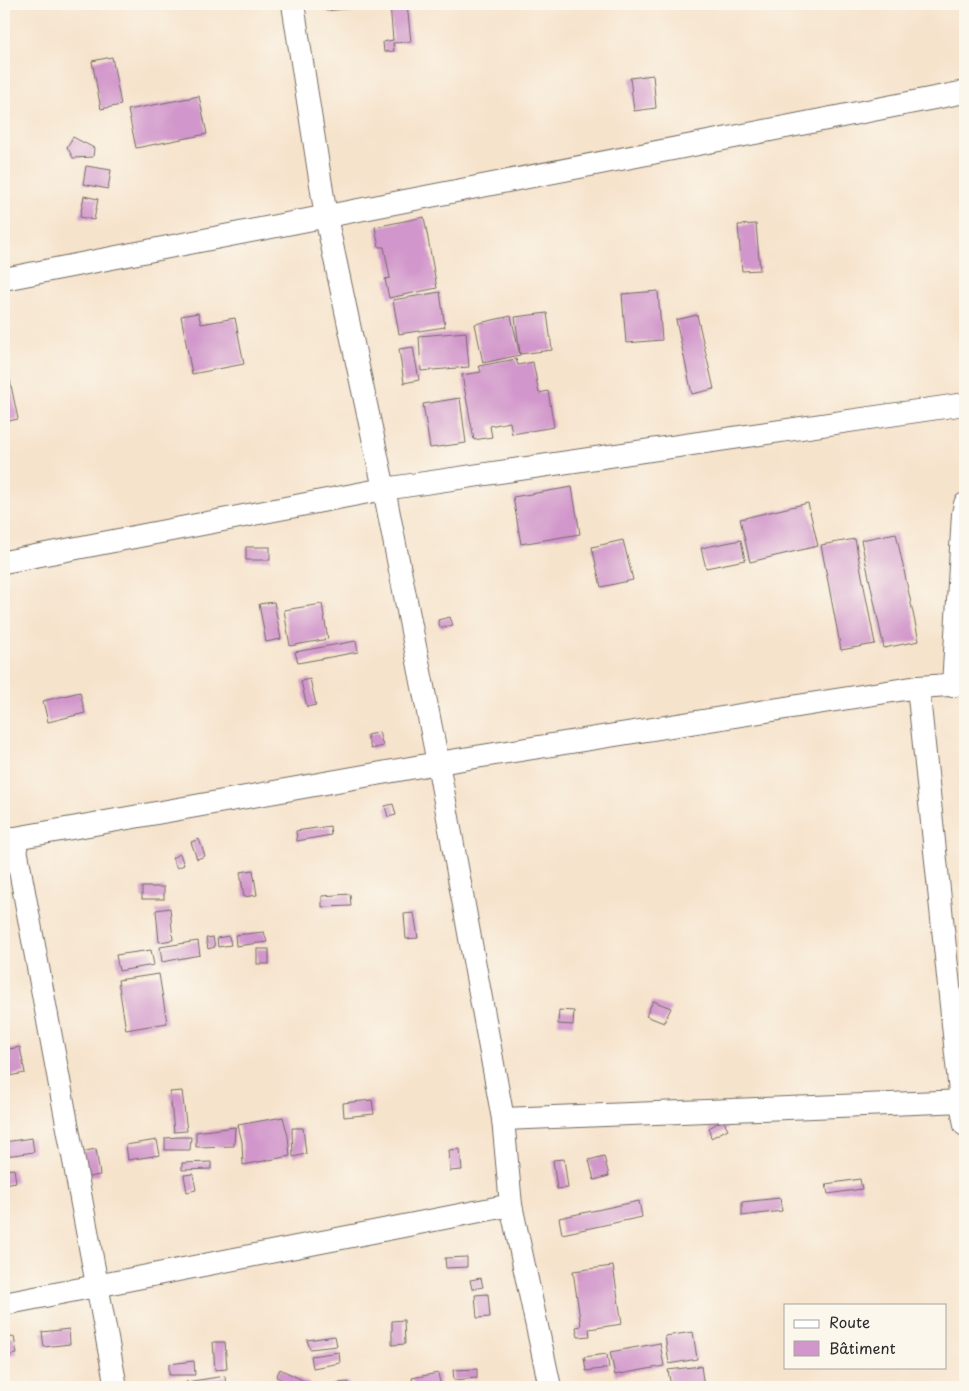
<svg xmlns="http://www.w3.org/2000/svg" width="969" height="1391" font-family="'Playpen Sans',sans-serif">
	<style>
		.building { fill: #d196cb }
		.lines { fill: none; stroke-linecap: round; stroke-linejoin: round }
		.street-casing { stroke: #726b63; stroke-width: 24 }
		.street { stroke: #fff; stroke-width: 22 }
	</style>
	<rect width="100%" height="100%" fill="#fbf7ec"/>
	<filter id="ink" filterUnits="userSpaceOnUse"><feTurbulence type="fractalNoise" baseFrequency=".02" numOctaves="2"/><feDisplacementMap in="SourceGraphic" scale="10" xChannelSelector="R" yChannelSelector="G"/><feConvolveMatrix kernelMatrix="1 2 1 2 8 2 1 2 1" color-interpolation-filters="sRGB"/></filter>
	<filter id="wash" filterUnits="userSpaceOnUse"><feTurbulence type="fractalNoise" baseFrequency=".0096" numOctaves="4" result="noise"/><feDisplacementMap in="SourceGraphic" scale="20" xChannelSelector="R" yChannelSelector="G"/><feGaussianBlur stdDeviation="1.12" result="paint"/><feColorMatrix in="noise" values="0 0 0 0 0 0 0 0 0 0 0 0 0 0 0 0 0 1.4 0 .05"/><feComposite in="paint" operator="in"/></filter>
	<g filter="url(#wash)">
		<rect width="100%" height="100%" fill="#f6e3cc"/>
		<g id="blocks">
			<g class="building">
				<path d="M325,4H354V8L326,11Z"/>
				<path d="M390,4H407L411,42L393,43L394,51L384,52L383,42L393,40Z"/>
				<path d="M112,57L121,105L101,109L92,61Z"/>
				<path d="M653,75L656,108L634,111L630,78Z"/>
				<path d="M199,96L207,134L136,148L128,110Z"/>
				<path d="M73,137L94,148L93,157L73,158L67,147Z"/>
				<path d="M86,166L111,170L108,189L83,184Z"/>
				<path d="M84,196L98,199L94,220L80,217Z"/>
				<path d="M424,217L437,288L389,298L385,279L390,278L384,247H379L375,227Z"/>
				<path d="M756,224L760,270L742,271L738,225Z"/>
				<path d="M658,291L662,340L626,343L622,294Z"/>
				<path d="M440,292L445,327L399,334L393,300Z"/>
				<path d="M198,313L201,324L235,318L244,364L192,374L181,316Z"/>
				<path d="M547,313L552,350L520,354L515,317Z"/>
				<path d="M697,315L714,389L692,394L676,320Z"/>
				<path d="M511,316L520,355L483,363L475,324Z"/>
				<path d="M466,332L469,367L421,371L419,336Z"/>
				<path d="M413,347L419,380L404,383L399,349Z"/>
				<path d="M516,359L518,365L533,362L539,393L548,391L554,427L512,434L510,422L490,426L492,437L474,440L462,375L481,372L479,366Z"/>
				<path d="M9,376L18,419L4,422V377Z"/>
				<path d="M460,398L466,443L430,448L423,404Z"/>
				<path d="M572,487L580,534L521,544L513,497Z"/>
				<path d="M808,503L818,546L750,562L740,519Z"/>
				<path d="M896,533L919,641L884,648L861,540Z"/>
				<path d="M855,539L875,644L841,650L821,545Z"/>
				<path d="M623,540L633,580L601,587L592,547Z"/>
				<path d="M741,540L745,560L706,568L701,548Z"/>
				<rect x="246" y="547" width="24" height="13"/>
				<path d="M274,602L281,639L266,642L259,604Z"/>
				<path d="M322,604L328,639L290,646L284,610Z"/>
				<path d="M450,617L453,625L440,628L438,620Z"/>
				<path d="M356,641L358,652L298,663L295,652Z"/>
				<path d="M310,679L316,705L307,707L301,681Z"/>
				<path d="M80,692L85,713L48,722L43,701Z"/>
				<path d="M379,732L383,746L371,749L367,735Z"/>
				<path d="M393,804L396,815L388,817L385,806Z"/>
				<path d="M330,826L331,835L297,841L296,831Z"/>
				<path d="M199,839L205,856L197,859L191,842Z"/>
				<path d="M180,854L184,865L177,868L172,858Z"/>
				<path d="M253,870L257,895L244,897L240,872Z"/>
				<rect x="142" y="887" width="22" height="12"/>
				<path d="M350,894L351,906L322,907V896Z"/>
				<path d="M170,908L173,940L159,942L156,910Z"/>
				<path d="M414,913L418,938L406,939L404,914Z"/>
				<path d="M264,932L267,942L236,946L235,935Z"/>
				<path d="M229,936L231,945L218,947L217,938Z"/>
				<path d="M213,937L215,947L208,949L206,938Z"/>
				<path d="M198,941L200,955L162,962L160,947Z"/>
				<rect x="257" y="949" width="12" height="15"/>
				<path d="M151,950L154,965L119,971L116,955Z"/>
				<path d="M159,974L167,1023L126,1030L118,980Z"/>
				<path d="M653,1001L671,1008L664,1023L646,1016Z"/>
				<path d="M559,1010L574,1011L573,1025L558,1024Z"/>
				<path d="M20,1047L25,1073L4,1077V1050Z"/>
				<path d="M182,1091L187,1131L174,1132L170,1092Z"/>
				<path d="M372,1100L374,1114L344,1117L343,1103Z"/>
				<path d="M283,1117L288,1136L290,1156L243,1165L242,1142L238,1125Z"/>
				<path d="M723,1120L728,1129L711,1138L709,1128Z"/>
				<path d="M235,1127L234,1146L196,1147V1132Z"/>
				<path d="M292,1128H303L306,1154L293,1157Z"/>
				<path d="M179,1137H191L190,1150H165V1138Z"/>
				<path d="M32,1138L34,1152L6,1156L4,1142Z"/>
				<path d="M157,1140L160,1155L128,1160L126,1145Z"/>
				<path d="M96,1149L100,1175L84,1178L80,1152Z"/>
				<path d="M460,1149L462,1170L450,1171L449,1150Z"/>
				<path d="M604,1156L609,1176L594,1180L589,1160Z"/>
				<path d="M564,1159L568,1188L557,1189L553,1160Z"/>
				<path d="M211,1162V1169L182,1170V1163Z"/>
				<path d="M14,1169L16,1182L4,1184V1170Z"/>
				<path d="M193,1174L196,1190L187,1192L184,1175Z"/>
				<path d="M860,1179L862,1189L828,1194L826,1184Z"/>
				<path d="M780,1198L782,1211L742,1216V1202Z"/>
				<path d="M639,1201L642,1217L562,1234L559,1218Z"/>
				<path d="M467,1257V1267L446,1268L445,1258Z"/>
				<path d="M613,1266L622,1324L589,1329L590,1336L578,1337L576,1327L581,1326L573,1271Z"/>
				<path d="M481,1278L483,1287L472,1289L470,1280Z"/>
				<path d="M488,1294L490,1317L477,1318L475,1295Z"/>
				<path d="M404,1320L405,1344L392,1345V1321Z"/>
				<path d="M69,1329L70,1344L44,1347L42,1332Z"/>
				<path d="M693,1332L697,1359L669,1364L665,1336Z"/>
				<path d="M335,1336L337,1346L310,1349L307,1340Z"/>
				<path d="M14,1337L17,1354L4,1356V1338Z"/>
				<path d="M213,1342H225L227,1369L215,1370Z"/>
				<path d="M660,1343L664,1366L615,1375L610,1352Z"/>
				<path d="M339,1352L340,1363L313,1368L311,1356Z"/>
				<path d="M607,1354L609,1368L586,1371L584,1357Z"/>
				<path d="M194,1361L195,1375H169V1364Z"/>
				<path d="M701,1366L704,1387H671L668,1370Z"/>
				<path d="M280,1369L310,1384L308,1387H298L276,1377Z"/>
				<path d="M477,1369V1378L454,1380L453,1370Z"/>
				<path d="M438,1373L441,1387H414L412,1378Z"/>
				<path d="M225,1376L226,1387H187L186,1382Z"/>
				<path d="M349,1382V1387H336V1383Z"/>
			</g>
		</g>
	</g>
	<g filter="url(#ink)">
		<use href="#blocks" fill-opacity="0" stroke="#726b63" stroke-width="1"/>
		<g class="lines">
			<g class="street-casing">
				<g id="street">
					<path d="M293,4L326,217L384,489L438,763L503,1119L511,1205L550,1387"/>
					<path d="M4,279L965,92"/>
					<path d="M4,562L384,489L965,404"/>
					<path d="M953,686L963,514L965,504"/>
					<path d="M918,687L961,1102L965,1125"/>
					<path d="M14,838L116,1387"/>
					<path d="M4,840L438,763L918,687L965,684"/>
					<path d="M503,1119L965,1101"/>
					<path d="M4,1304L511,1205"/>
				</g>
			</g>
			<use href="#street" class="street"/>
		</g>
	</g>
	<rect width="969" height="1391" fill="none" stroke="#fbf7ec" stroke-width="20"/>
	<rect x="784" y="1304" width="162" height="65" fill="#fbf7ec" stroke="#a8a59f"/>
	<rect x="794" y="1320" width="25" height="8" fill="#ffffff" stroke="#a8a59f"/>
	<text x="829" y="1328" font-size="15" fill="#2b2b2b">Route</text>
	<rect x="794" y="1341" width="25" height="15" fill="#d196cb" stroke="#a8a59f"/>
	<text x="829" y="1354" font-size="15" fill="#2b2b2b">Bâtiment</text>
</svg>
